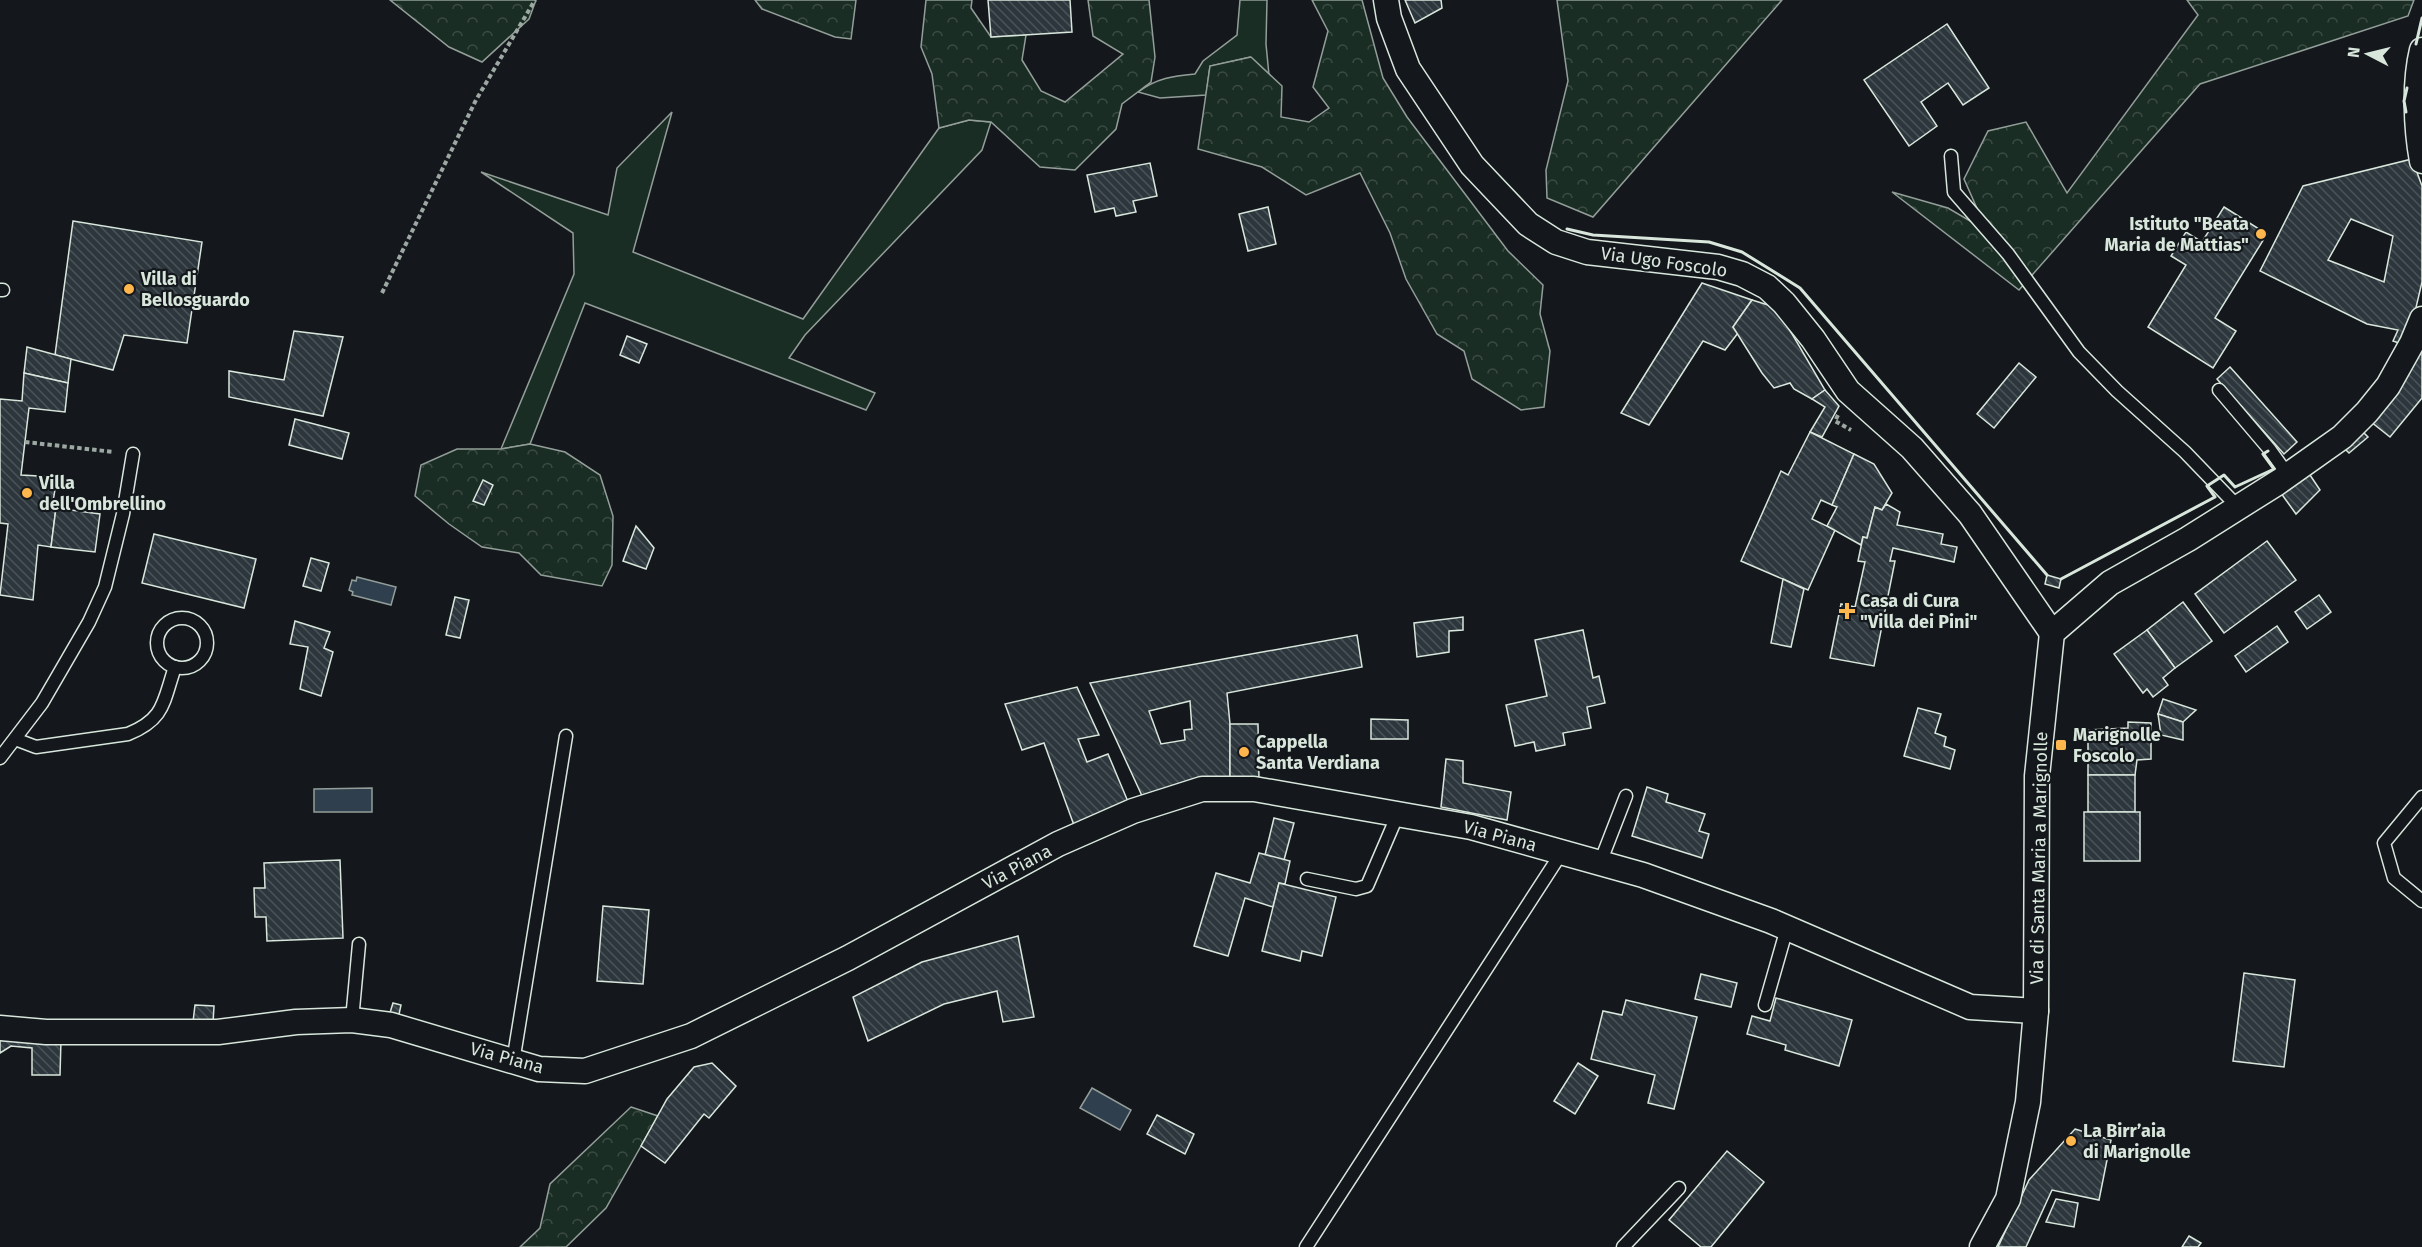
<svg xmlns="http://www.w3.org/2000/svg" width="2422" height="1247" font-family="'Fira Sans',sans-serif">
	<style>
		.green { fill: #1a2d24; stroke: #939e99; stroke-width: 1.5 }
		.forest { fill: url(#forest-crowns); stroke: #939e99; stroke-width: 1.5 }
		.water { fill: #2f3f4d; stroke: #939e99; stroke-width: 1.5 }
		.building { fill: url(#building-back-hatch); stroke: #d8e6dc; stroke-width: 1.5; fill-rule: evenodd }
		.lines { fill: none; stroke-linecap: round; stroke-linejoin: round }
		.service-casing { stroke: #d8e6dc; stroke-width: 15 }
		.minor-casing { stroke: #d8e6dc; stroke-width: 27 }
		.path { stroke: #9da8a2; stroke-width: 4; stroke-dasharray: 4.5 3; stroke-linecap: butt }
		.service { stroke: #14181c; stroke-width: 12 }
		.minor { stroke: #14181c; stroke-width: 24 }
		.wall { stroke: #d8e6dc; stroke-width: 3 }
		.poi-dot { fill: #ffb74d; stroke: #14181c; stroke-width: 2 }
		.labels { text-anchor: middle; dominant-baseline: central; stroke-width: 4.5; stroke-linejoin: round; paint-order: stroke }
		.poi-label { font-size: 18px; font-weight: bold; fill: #d8e6dc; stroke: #14181c; text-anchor: start }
		.street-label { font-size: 18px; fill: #d8e6dc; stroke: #14181c }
	</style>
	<defs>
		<pattern id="forest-crowns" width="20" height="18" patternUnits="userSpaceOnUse" patternTransform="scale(1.5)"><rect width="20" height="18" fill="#1a2d24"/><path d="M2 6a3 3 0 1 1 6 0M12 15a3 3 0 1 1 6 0" fill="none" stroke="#3b4b43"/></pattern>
		<pattern id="building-back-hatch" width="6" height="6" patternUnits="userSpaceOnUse" patternTransform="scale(1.5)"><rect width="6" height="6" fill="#2c363c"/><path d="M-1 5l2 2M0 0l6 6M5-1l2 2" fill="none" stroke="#4a5358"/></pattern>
	</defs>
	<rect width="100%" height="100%" fill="#14181c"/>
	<g class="green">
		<path d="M1240,0H1267L1266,44L1269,75L1250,57L1210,66L1206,95L1160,98L1138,92C1157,78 1173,76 1195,74L1203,61L1237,35Z"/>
		<path d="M672,112L633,252L803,319L939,128L969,120L991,122L982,150L805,335L789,358L875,393L866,410L585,303L530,444L501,449L574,274L573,233L481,172L608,215L617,168Z"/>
	</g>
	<g class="forest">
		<path d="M390,0H536L529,19L482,62L449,47Z"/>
		<path d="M755,0H856L851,39L835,37L762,9Z"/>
		<path d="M926,0H972L971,8L991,37L1026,35L1022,60L1041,91L1065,102L1123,54L1093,36L1088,0H1149L1155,57L1151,82L1122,104L1116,129L1075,170L1040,167L991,122L969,120L939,128L932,74L921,47Z"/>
		<path d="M1312,0H1362L1383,78L1407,117L1508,251L1543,285L1540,314L1550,351L1544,407L1521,410L1472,379L1464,351L1437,334L1406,279L1390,233L1360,173L1306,195L1262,167L1198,149L1210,66L1251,57L1282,86L1281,117L1309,122L1329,108L1313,87L1328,31Z"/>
		<path d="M1557,0H1782L1593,217L1547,198L1546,170L1568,81Z"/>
		<path d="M2187,0H2414L2408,16L2200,84L2019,290L1892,192L1948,208L1987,231L1964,179L1988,131L2026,122L2067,193L2198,15Z"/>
		<path d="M530,444L565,452L600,475L613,516L612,565L602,586L541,575L519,553L482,547L449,524L415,496L421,465L457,449H501Z"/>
		<path d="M631,1107L658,1116L606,1208L566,1247H520L540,1228L550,1184Z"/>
	</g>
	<g class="water">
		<path d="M357,577L396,587L391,605L352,595L353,592L349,590L352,580L356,581Z"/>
		<path d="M372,788V812H314V789Z"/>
		<path d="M1092,1088L1131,1110L1120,1130L1080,1108Z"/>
	</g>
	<g class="building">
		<path d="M988,0H1070L1072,32L991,37Z"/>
		<path d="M1405,0H1441L1442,8L1415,23Z"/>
		<path d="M1947,24L1989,88L1963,105L1948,83L1921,102L1937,126L1909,146L1864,80Z"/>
		<path d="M2412,159L2422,186V282L2410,333L2405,345L2393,341L2398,330L2367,324L2260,271L2303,186ZM2351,219L2393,236L2384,282L2328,260Z"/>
		<path d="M1150,163L1157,196L1133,201L1136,212L1116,216L1114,208L1095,212L1087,175Z"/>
		<path d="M1268,207L1276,244L1248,251L1239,214Z"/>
		<path d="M2224,207L2267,234L2215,318L2236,331L2213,368L2148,327L2186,265L2171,256L2186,232L2202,242Z"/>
		<path d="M73,221L202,242L187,343L124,335L113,370L55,355Z"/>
		<path d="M1702,283L1752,300L1733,327L1738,333L1725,350L1703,341L1649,425L1621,413Z"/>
		<path d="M1752,300L1768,305L1781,315L1825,390L1812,399L1794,389L1790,383L1774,388L1762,373L1733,327Z"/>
		<path d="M294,331L343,337L323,416L229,397V371L284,380Z"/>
		<path d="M2422,331V398L2390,437L2370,421Z"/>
		<path d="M627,336L647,344L639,363L620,355Z"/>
		<path d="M27,347L71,359L68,383L24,373Z"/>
		<path d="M2019,363L2036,377L1994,428L1977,414Z"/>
		<path d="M2230,367L2297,442L2284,454L2217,379Z"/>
		<path d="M24,373L68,383L65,412L29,408L21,475L57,477L52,508H56L51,547L38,545L33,600L0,595L8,524L0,523V399L22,401Z"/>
		<path d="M1825,390L1839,406L1822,437L1810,432L1825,407L1812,399Z"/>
		<path d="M295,419L349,433L342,459L289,445Z"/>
		<path d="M2362,431L2368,437L2349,453L2343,447Z"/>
		<path d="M1810,432L1854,454L1832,505L1821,500L1812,519L1835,530L1808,590L1741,561L1781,471L1788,475Z"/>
		<path d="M1854,454L1874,464L1892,493L1882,510L1875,507L1867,538L1863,537L1861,545L1827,526L1837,507L1832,505Z"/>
		<path d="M2308,472L2320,490L2296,514L2278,489Z"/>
		<path d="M483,480L493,485L484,505L473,501Z"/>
		<path d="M1886,504L1900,512L1897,525L1943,534L1941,544L1957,547L1954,562L1893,548L1890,561H1895L1874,666L1830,658L1841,604L1855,607L1865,562L1858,561L1863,537L1867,538L1875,507L1882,510Z"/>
		<path d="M56,508L100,514L95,552L51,547Z"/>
		<path d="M636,526L654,548L646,569L623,561Z"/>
		<path d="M154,534L256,559L244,608L142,583Z"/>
		<path d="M2267,541L2296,580L2224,633L2195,594Z"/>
		<path d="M311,558L329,563L321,591L303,586Z"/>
		<path d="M2047,575L2061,579L2059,588L2045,584Z"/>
		<path d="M1783,579L1804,589L1791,647L1771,643Z"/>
		<path d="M2319,595L2331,612L2307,629L2295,612Z"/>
		<path d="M455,597L469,600L460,638L446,635Z"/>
		<path d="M2183,602L2212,641L2175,668L2147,630Z"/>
		<path d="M1463,617V630L1449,631V652L1417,657L1414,623Z"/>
		<path d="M295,621L330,632L324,648L333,652L321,696L300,689L308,647L290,644Z"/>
		<path d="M2277,626L2288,642L2246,672L2235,656Z"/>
		<path d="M1583,630L1593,678L1599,676L1605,703L1587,707L1591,728L1563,733L1565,745L1536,751L1534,742L1515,746L1506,705L1547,696L1535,640Z"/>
		<path d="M2147,630L2175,668L2163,678L2168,685L2153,697L2147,689L2143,693L2114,654Z"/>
		<path d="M1357,635L1362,667L1227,693L1230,724V780L1143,798L1090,683ZM1190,701L1192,729L1184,730L1185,740L1161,744L1149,711Z"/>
		<path d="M1077,687L1099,735L1078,739L1087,762L1108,754L1129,804L1075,828L1044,743L1022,750L1005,704Z"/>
		<path d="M2163,699L2196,710L2183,722L2158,714Z"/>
		<path d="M1918,708L1941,714L1935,733L1946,737L1944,746L1955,750L1950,769L1904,756Z"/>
		<path d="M2158,714L2183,722V740L2161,735Z"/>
		<path d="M1371,719L1408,720V739H1371Z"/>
		<path d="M2128,722L2151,723V759L2137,760L2135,775H2088V730L2128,728Z"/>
		<path d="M1230,724H1258L1259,780H1230Z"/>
		<path d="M1446,759L1463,761V783L1511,792L1507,820L1441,807Z"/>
		<rect x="2088" y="775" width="47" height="37"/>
		<path d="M1647,787L1668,794L1666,802L1705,814L1699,831L1709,834L1702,858L1632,836Z"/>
		<rect x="2084" y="812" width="56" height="49"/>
		<path d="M1274,818L1294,823L1284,860L1265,855Z"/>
		<path d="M1259,853L1290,861L1285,884L1279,883L1273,907L1245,898L1228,956L1194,946L1216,873L1250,883Z"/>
		<path d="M340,860L343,938L267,941L266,917H255L254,888H265L264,863Z"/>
		<path d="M1279,883L1336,897L1322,956L1302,951L1300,961L1262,951Z"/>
		<path d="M603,906L649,910L643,984L597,981Z"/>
		<path d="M1018,936L1034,1017L1003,1022L997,991L944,1004L868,1041L853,997L922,962Z"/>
		<path d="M2244,973L2295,980L2284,1067L2233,1061Z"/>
		<path d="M1701,974L1737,983L1731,1007L1695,999Z"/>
		<path d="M1776,998L1852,1020L1839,1066L1785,1050L1786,1045L1747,1034L1752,1016L1770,1021Z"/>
		<path d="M1626,1000L1697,1017L1674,1109L1648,1103L1655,1075L1591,1059L1603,1011L1622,1015Z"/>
		<path d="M393,1003L401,1005L398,1019L389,1016Z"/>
		<path d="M195,1005L214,1006L213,1023L193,1022Z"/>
		<path d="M0,1037L61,1040L60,1075H32V1048L11,1046L0,1053Z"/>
		<path d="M712,1063L736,1086L709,1118L704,1114L665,1163L641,1146L667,1099L694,1067Z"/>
		<path d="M1578,1063L1598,1076L1575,1114L1554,1101Z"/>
		<path d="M1157,1115L1194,1134L1185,1154L1147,1134Z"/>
		<path d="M2075,1129L2111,1140L2099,1200L2052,1190L2026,1247H1998L2029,1180Z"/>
		<path d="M1727,1151L1764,1182L1711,1247H1701L1669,1220Z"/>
		<path d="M2056,1199L2078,1203L2074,1227L2046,1222Z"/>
		<path d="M2189,1236L2201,1243L2198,1247H2182Z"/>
	</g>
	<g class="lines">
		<g class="service-casing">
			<g id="service">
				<path d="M1951,156L1954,192L2008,254L2079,352L2117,391L2185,452L2238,507"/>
				<path d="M0,290H3"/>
				<path d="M2219,390L2270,450L2288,475"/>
				<circle cx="182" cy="643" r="25"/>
				<path d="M15,739L36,747L128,734C165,719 163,702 175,667"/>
				<path d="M0,758L42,703L89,622L105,587L123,514L133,454"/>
				<path d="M2422,797L2384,843L2394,878L2422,901"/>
				<path d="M1600,863L1626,796"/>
				<path d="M1307,879L1356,889L1367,886L1398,814"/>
				<path d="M1765,1005L1787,928"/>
				<path d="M352,1020L359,944"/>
				<path d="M513,1062L566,736"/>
				<path d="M1306,1247L1562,852"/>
				<path d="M1623,1247L1679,1188"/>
			</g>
		</g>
		<g class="minor-casing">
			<g id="minor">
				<path d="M1386,0L1389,18L1408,69L1472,165L1528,224L1556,242L1587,252L1718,267L1742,274L1767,287L1784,303L1813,339L1848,391L1912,448L1970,514L2052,633"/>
				<path d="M2422,50C2414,83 2416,128 2422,161"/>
				<path d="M0,1028L46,1032H218L296,1022L352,1020L391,1025L539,1069L585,1071L691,1036L848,958L1058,844L1133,811L1202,789H1254L1471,827L1643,875L1771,921L1970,1007L2036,1011"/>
				<path d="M1982,1247L2008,1199L2028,1102L2036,1011L2037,776L2052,633L2110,583L2188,539L2277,483L2342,437L2367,412L2388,386L2412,343L2422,319"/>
			</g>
		</g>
		<g class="path">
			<path d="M382,293L476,100L535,0"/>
			<path d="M1838,415L1835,421L1851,430"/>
			<path d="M25,442L114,452"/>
		</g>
		<use href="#service" class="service"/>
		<use href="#minor" class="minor"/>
		<g class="wall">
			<path d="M2416,44L2422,18"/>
			<path d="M2406,112L2404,101L2407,88"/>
			<path d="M1567,229L1593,235L1709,242L1742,252L1800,288L2047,575"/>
			<path d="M2061,579L2215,497L2207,486L2224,475L2235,487L2274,469L2263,454L2268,451"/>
		</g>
	</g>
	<g class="poi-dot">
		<circle cx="2261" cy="234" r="6"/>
		<circle cx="129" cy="289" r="6"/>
		<circle cx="27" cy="493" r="6"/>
		<path d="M1844 602h6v6h6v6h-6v6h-6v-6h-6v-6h6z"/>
		<rect x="2055" y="739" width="12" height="12" rx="3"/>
		<circle cx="1244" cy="752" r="6"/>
		<circle cx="2071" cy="1141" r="6"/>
	</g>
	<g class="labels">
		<g class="poi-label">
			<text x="2249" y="224" text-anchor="end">Istituto "Beata<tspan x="2249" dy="21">Maria de Mattias"</tspan></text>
			<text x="141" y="279">Villa di<tspan x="141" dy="21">Bellosguardo</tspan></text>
			<text x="39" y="483">Villa<tspan x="39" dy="21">dell'Ombrellino</tspan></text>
			<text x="1860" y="601">Casa di Cura<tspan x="1860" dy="21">"Villa dei Pini"</tspan></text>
			<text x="2073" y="735">Marignolle<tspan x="2073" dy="21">Foscolo</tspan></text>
			<text x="1256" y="742">Cappella<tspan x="1256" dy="21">Santa Verdiana</tspan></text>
			<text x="2083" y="1131">La Birr’aia<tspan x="2083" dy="21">di Marignolle</tspan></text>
		</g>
		<g class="street-label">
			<text transform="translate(1664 262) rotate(8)">Via Ugo Foscolo</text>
			<text transform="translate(1500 836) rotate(15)">Via Piana</text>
			<text transform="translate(2039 858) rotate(-89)">Via di Santa Maria a Marignolle</text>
			<text transform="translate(1017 867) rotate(-28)">Via Piana</text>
			<text transform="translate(507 1058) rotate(15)">Via Piana</text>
		</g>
	</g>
	<g transform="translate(2368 54) rotate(277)" stroke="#14181c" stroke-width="4.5" paint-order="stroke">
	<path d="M0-4.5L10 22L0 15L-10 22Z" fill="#d8e6dc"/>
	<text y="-9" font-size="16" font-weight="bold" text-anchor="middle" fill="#d8e6dc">N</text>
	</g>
</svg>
